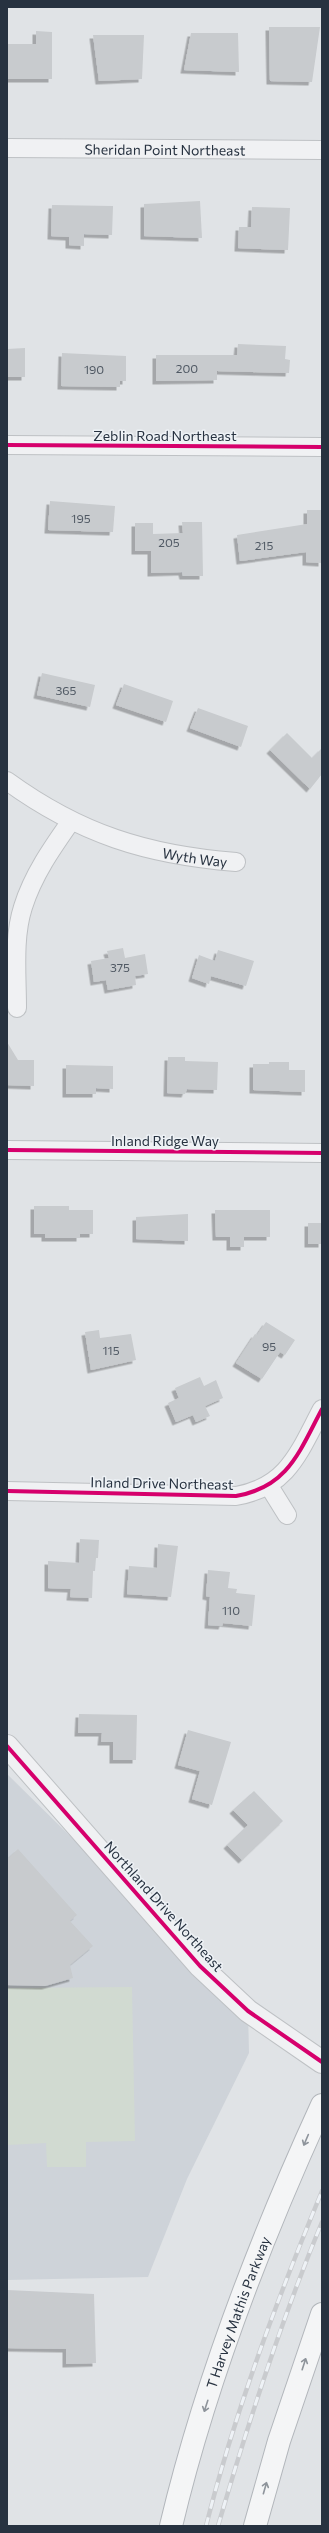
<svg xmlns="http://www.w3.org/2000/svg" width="329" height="2533" font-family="Commissioner,sans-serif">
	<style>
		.built { fill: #ced3d9 }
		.green { fill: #d1dad1 }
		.building { fill: #c8cbce; filter: url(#shadow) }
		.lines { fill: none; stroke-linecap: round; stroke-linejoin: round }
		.minor-casing { stroke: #bec1c4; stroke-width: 20 }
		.tertiary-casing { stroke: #bec1c4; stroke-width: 24 }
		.motorway-casing { stroke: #b2b6bb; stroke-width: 24 }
		.minor { stroke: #f0f1f3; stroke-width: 18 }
		.tertiary { stroke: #f0f1f3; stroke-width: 22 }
		.motorway { stroke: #f4f5f6; stroke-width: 22 }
		.rail-casing { stroke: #c9cbce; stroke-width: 4.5 }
		.rail { stroke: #eef2f6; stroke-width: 3; stroke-dasharray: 9; stroke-linecap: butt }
		.cycleway-casing { stroke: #eef2f6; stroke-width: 6 }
		.cycleway { stroke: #d6006c; stroke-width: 4 }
		.oneway { stroke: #8e949b }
		.labels { text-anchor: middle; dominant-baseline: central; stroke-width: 3; stroke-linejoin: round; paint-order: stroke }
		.number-label { font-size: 12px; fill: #505964 }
		.street-label { font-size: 14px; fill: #273240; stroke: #eef2f6 }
	</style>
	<defs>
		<filter id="shadow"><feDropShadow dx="-3.5" dy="3.5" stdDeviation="0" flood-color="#0004"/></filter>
	</defs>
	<rect width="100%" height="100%" fill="#e0e3e6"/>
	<path class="built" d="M7,1774L248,2011L249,2053L187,2179L148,2277L7,2280Z"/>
	<path class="green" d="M132,1987L135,2141L86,2142V2167H47L46,2143L7,2145V1988Z"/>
	<g class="building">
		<path d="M269,27H320L312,82L270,81Z"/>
		<path d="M36,31L52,32V79H7V44H36Z"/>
		<path d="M191,33H238L239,72L184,70Z"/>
		<path d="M93,35H144L142,79L99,81Z"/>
		<path d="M200,201L202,238L144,236V204Z"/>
		<path d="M52,205L113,206L112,235L84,234V246L69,245V237L51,236Z"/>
		<path d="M252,207L290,208L288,250L238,248L239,227H251Z"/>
		<path d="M238,344L286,346L285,359L290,360L289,373L217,371V380L156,381V355H237Z"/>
		<path d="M25,348V377H7V349Z"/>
		<path d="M62,353L126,356V381H120V387L61,386Z"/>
		<path d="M50,501L115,506L113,532L48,530Z"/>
		<path d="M307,510H322V563L306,562V552L240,561L237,535L307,524Z"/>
		<path d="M182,522H202L203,576H183L182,572L151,573V551H135V523H153V534L183,533Z"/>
		<path d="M42,673L95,685L90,707L37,695Z"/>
		<path d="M124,684L173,701L166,722L116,705Z"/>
		<path d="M198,708L248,726L241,747L190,728Z"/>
		<path d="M287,733L312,758L322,748V774L310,789L270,750Z"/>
		<path d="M123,948L125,958L145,954L148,974L135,976L136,985L108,990L106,980L94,982L91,961L109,958L107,951Z"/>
		<path d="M218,950L254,961L246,986L211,976L209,984L192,978L199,955L215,961Z"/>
		<path d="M7,1042L18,1060H34V1086L7,1085Z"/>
		<path d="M168,1057H185V1061L218,1062L217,1090L187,1089L185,1094L167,1093Z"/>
		<path d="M269,1062H289V1070H305V1092L253,1090V1064H269Z"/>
		<path d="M66,1065L113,1066V1089L96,1088V1094H66Z"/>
		<path d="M34,1206H69V1210H93V1234H80V1238H45V1234H34Z"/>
		<path d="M215,1210H270V1237H244V1247H230V1237H216Z"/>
		<path d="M188,1214V1241L136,1239V1217Z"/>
		<rect x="308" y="1223" width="14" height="21"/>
		<path d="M266,1322L295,1340L285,1355L280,1352L262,1379L236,1363L255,1334L257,1335Z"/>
		<path d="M99,1330L100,1338L131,1334L136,1360L91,1370L85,1332Z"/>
		<path d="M200,1377L204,1386L216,1380L223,1398L205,1406L210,1416L196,1422L193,1415L176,1422L168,1403L179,1398L175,1388Z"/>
		<path d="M80,1539L99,1540L98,1558H96L95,1571H93L92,1598L70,1597L71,1589L48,1588V1561L79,1563Z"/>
		<path d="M158,1544L178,1546L171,1597L127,1594L129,1566L157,1568Z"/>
		<path d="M208,1570L230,1572L228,1588L237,1589L236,1593L255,1595L252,1626L223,1623L222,1626L208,1625L210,1597L206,1596Z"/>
		<path d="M79,1714L137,1715L136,1760H113V1742H101L102,1733H78Z"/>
		<path d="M188,1730L231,1742L212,1805L192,1799L200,1771L178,1765Z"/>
		<path d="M254,1791L283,1821L242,1860L227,1845L248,1825L233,1810Z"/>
		<path d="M18,1849L77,1915L70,1921L93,1946L70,1965L73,1978L45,1986L7,1985V1859Z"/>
		<path d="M7,2290L94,2294L96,2363L66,2364V2349L7,2348Z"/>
	</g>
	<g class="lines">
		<g class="minor-casing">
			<g id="minor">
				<path id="s1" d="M7,148L322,150"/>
				<path d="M7,445L322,447"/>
				<path id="s2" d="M7,781C80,834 147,855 236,862"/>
				<path d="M17,1008C17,975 13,938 23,907C33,875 52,848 71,821"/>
				<path d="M7,1150L322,1153"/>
				<path d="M269,1486L287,1515"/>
				<path d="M7,1491L236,1496C288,1487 299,1452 322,1409"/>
			</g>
		</g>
		<g class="tertiary-casing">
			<path id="tertiary" d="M7,1746L200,1966L248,2011L322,2062"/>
		</g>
		<g class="motorway-casing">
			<g id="motorway">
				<path id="s3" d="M171,2526C205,2383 261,2238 322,2105"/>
				<path d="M255,2526L279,2441L322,2314"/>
			</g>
		</g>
		<use href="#minor" class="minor"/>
		<use href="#tertiary" class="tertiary"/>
		<use href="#motorway" class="motorway"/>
		<g class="rail-casing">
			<g id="rail">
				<path d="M206,2526C235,2411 277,2300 322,2191"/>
				<path d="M218,2526C248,2423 281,2321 322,2222"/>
			</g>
		</g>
		<use href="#rail" class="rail"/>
		<g class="cycleway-casing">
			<g id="cycleway">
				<path d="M7,445L322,447"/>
				<path d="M7,1150L322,1153"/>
				<path d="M7,1491L236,1496C288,1487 299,1452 322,1409"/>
				<path d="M7,1746L200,1966L248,2011L322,2062"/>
			</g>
		</g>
		<use href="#cycleway" class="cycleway"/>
	</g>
	<defs><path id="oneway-shaft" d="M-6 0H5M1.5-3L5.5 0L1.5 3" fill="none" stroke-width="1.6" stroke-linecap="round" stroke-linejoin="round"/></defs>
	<g class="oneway">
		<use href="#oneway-shaft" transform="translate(306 2140) rotate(113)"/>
		<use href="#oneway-shaft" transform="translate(304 2364) rotate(-72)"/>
		<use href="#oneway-shaft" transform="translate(206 2406) rotate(108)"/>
		<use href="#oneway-shaft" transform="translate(265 2488) rotate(-74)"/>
	</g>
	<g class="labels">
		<g class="number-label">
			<text x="187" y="368">200</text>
			<text x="94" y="369">190</text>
			<text x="81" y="518">195</text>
			<text x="169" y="542">205</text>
			<text x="264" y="545">215</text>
			<text x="66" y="690">365</text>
			<text x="120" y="967">375</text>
			<text x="269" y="1346">95</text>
			<text x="111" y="1350">115</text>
			<text x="231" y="1610">110</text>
		</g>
		<g class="street-label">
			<text stroke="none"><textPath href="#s1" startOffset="158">Sheridan Point Northeast</textPath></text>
			<text x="165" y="435">Zeblin Road Northeast</text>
			<text stroke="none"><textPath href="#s2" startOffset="205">Wyth Way</textPath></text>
			<text x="165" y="1140">Inland Ridge Way</text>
			<text transform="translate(162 1483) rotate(1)">Inland Drive Northeast</text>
			<text transform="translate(164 1906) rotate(48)">Northland Drive Northeast</text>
			<text stroke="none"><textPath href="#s3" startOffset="224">T Harvey Mathis Parkway</textPath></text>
		</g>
	</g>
	<rect width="329" height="2533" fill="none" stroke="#273240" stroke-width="16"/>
</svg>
